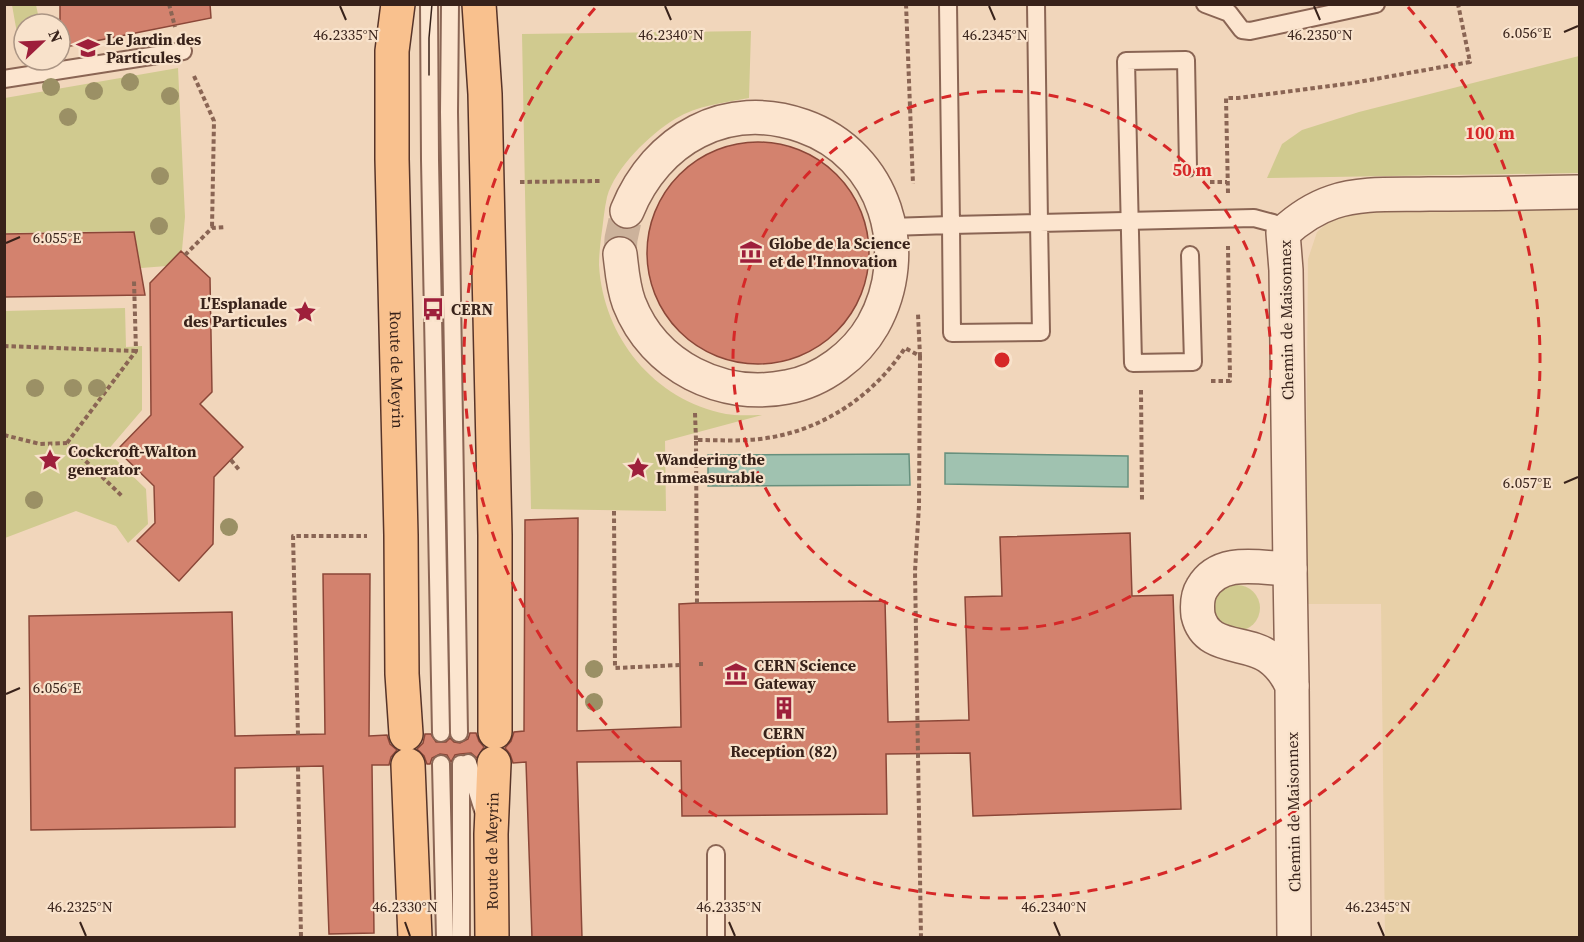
<svg xmlns="http://www.w3.org/2000/svg" width="1584" height="942" font-family="'Source Serif 4',serif">
	<style>
		.farmland { fill: #e8d0a8 }
		.green { fill: #d0ca8f }
		.water { fill: #a0c2b0; stroke: #67907d; stroke-width: 1.5 }
		.building { fill: #d3826e; stroke: #8b4738; stroke-width: 1.5 }
		.lines { fill: none; stroke-linecap: round; stroke-linejoin: round }
		.street-tunnel { stroke: #ccb29b; stroke-width: 33; stroke-dasharray: 33 16; stroke-linecap: butt }
		.lane-casing { stroke: #8a6554; stroke-width: 20 }
		.street-casing { stroke: #8a6554; stroke-width: 36 }
		.primary-casing { stroke: #573429; stroke-width: 36 }
		.path { stroke: #8a6554; stroke-width: 4; stroke-dasharray: 4.5 3; stroke-linecap: butt }
		.lane { stroke: #fce5cf; stroke-width: 16 }
		.street { stroke: #fce5cf; stroke-width: 33 }
		.primary { stroke: #f9c18e; stroke-width: 33 }
		.tram { stroke: #38221a; stroke-width: 1.5 }
		.tree { fill: #9b9065 }
		.ticks { fill: none; stroke: #38221a; stroke-width: 2 }
		.ring { fill: none; stroke: #d62828; stroke-width: 3; stroke-dasharray: 10 8 }
		.labels { text-anchor: middle; dominant-baseline: central; stroke-width: 4.5; stroke-linejoin: round; paint-order: stroke }
		.poi-label { font-size: 16px; font-weight: bold; fill: #38221a; stroke: #f8e2cb; text-anchor: start }
		.street-label { font-size: 16px; fill: #38221a; stroke: #f8e2cb }
		.ticks-label { font-size: 15px; text-anchor: middle; fill: #38221a; stroke: #f8e2cb; stroke-width: 4.5; stroke-linejoin: round; paint-order: stroke }
		.centre { fill: #d62828; stroke: #f8e2cb; stroke-width: 3 }
		.ring-label { font-size: 18px; text-anchor: middle; font-weight: bold; fill: #d62828; stroke: #f8e2cb; stroke-width: 4.5; stroke-linejoin: round; paint-order: stroke }
	</style>
	<rect width="100%" height="100%" fill="#f1d6bb"/>
	<path class="farmland" d="M1579,203V937H1385L1381,604H1305L1308,259L1317,232L1325,225L1338,218L1367,211Z"/>
	<g class="green">
		<path d="M12,5H36L40,24H24V55L21,56Z"/>
		<path d="M751,31L749,98C723,103 698,105 675,119C650,134 615,168 607,197C604,210 603,225 601,238C600,247 599,256 599,265C603,337 654,400 726,414C737,416 751,415 762,415L665,441L666,511L531,509L522,34Z"/>
		<path d="M1579,56V173L1267,178L1282,144L1302,130L1359,112Z"/>
		<path d="M178,68L185,217L182,250L167,266L141,268L134,231L5,233V98Z"/>
		<path d="M125,308L126,347L142,346V410L107,451L146,489L148,524L128,543L116,526L76,511L5,538V311Z"/>
		<circle cx="1237" cy="608" r="23"/>
	</g>
	<g class="water">
		<path d="M945,453L1128,456V487L945,484Z"/>
		<path d="M909,454L910,485L708,486V455Z"/>
	</g>
	<g class="building">
		<path d="M60,4H210L211,18L60,48Z"/>
		<circle cx="758" cy="253" r="111"/>
		<path d="M134,232L145,295L4,297V234Z"/>
		<path d="M181,251L210,278L212,392L200,404L243,447L214,477L213,544L179,581L137,541L155,523L154,486L117,450L151,415L150,283Z"/>
		<path d="M578,518L577,731L681,727L679,604L697,603L885,601L888,722L969,720L965,597L1002,596L1000,537L1130,533L1132,596L1173,595L1181,809L973,816L970,753L886,754L887,814L682,816L681,761L577,762L582,938H532L526,762L513,763L510,754L505,748L511,741L514,732L524,731L525,520Z"/>
		<path d="M323,574H370L369,736L387,735L390,744L397,750L391,757L389,765H372L374,933L329,934L323,766L235,768V827L31,830L29,616L232,612L235,736L325,734Z"/>
		<path d="M470,733H476L479,741L484,747L477,758L471,753L460,754L455,755L451,762L447,755L440,754L432,758L430,764H427L424,756L417,749L423,743L425,734H431L436,742H446L450,738L454,742L460,743L468,739Z"/>
	</g>
	<g class="lines">
		<path class="street-tunnel" d="M620,254L621,239L627,211"/>
		<g class="lane-casing">
			<g id="lane">
				<path d="M429,4L430,160L441,733"/>
				<path d="M450,4L449,112L459,733"/>
				<path d="M948,4L951,225L1039,223L1036,4"/>
				<path d="M1205,4L1229,13L1242,30L1250,31L1376,4"/>
				<path d="M4,79L183,51"/>
				<path d="M1188,168L1186,60L1126,61L1133,363L1193,362L1190,255"/>
				<path d="M890,227L951,225L952,333L1041,332L1039,223L1254,218L1273,223L1283,233"/>
				<path d="M468,763L483,810"/>
				<path d="M441,764L445,938"/>
				<path d="M461,764V938"/>
				<path d="M716,854V938"/>
			</g>
		</g>
		<g class="street-casing">
			<g id="street">
				<path d="M620,254C622,271 623,287 629,303C654,367 722,400 787,387C822,381 856,355 873,325C914,252 886,155 803,126C727,99 656,139 627,211"/>
				<path d="M1290,569L1292,686"/>
				<path d="M1294,938L1292,686C1287,675 1279,664 1269,657C1246,640 1206,651 1198,615C1197,606 1197,596 1202,588C1220,557 1260,568 1290,569L1286,270L1283,233C1297,220 1315,208 1333,202C1362,192 1398,195 1429,194C1479,194 1529,193 1580,192"/>
			</g>
		</g>
		<g class="primary-casing">
			<g id="primary">
				<path id="s1" d="M398,4L392,51V159L401,535L402,674L406,734"/>
				<path d="M479,4L485,94L495,535V732"/>
				<path d="M408,765L415,938"/>
				<path id="s2" d="M492,938L491,834L494,763"/>
			</g>
		</g>
		<g class="path">
			<path d="M169,4L175,27"/>
			<path d="M906,4L913,184"/>
			<path d="M194,76L214,121L212,228"/>
			<path d="M520,182L602,181"/>
			<path d="M1210,182H1227"/>
			<path d="M1228,193L1226,98H1238L1353,83L1470,62L1458,4"/>
			<path d="M185,255L212,228L226,227"/>
			<path d="M4,346L136,351"/>
			<path d="M920,356L919,506L915,571L921,938"/>
			<path d="M1211,381H1230L1228,246"/>
			<path d="M1141,390L1142,500"/>
			<path d="M695,413L696,440"/>
			<path d="M4,435L40,444L67,443L123,497"/>
			<path d="M67,443L136,351L134,281"/>
			<path d="M231,460L240,471"/>
			<path d="M614,511L615,668L680,665"/>
			<path d="M697,603L696,440C713,440 730,441 747,440C812,437 870,401 905,348L920,356L918,314"/>
			<path d="M699,664H703"/>
			<path d="M298,735L293,536H367"/>
			<path d="M298,767L301,938"/>
		</g>
		<use href="#lane" class="lane"/>
		<use href="#street" class="street"/>
		<use href="#primary" class="primary"/>
		<path class="tram" d="M429,75V38L432,4"/>
	</g>
	<g class="tree">
		<circle cx="130" cy="82" r="9"/>
		<circle cx="51" cy="87" r="9"/>
		<circle cx="94" cy="91" r="9"/>
		<circle cx="170" cy="96" r="9"/>
		<circle cx="68" cy="117" r="9"/>
		<circle cx="160" cy="176" r="9"/>
		<circle cx="159" cy="226" r="9"/>
		<circle cx="35" cy="388" r="9"/>
		<circle cx="73" cy="388" r="9"/>
		<circle cx="97" cy="388" r="9"/>
		<circle cx="34" cy="500" r="9"/>
		<circle cx="229" cy="527" r="9"/>
		<circle cx="594" cy="669" r="9"/>
		<circle cx="594" cy="702" r="9"/>
	</g>
	<path class="ticks" d="M340,6L346,20M665,6L671,20M989,6L995,20M1314,6L1320,20M1564,32L1578,26M6,243L20,237M1564,483L1578,477M6,694L20,688M80,922L86,936M405,922L410,936M729,922L735,936M1054,922L1060,936M1378,922L1384,936"/>
	<g class="ring">
		<circle cx="1002" cy="360" r="269"/>
		<path d="M1408 7A538 538 0 1 1 596 7"/>
	</g>
	<defs>
		<g id="school-bare" transform="scale(1.8)"><path d="M0-5L7-2L0 1L-7-2ZM-4 1L0 2.5L4 1V4Q0 6-4 4Z" fill="#9e1f3b" stroke="#f8e2cb" stroke-width="2.5" paint-order="stroke"/></g>
		<g id="museum-bare" transform="scale(1.8)"><path d="M0-6L6-3V-2H-6V-3ZM-5-1h2V3h-2ZM-1-1h2V3h-2ZM3-1h2V3H3ZM-6 4H6V6H-6Z" fill="#9e1f3b" stroke="#f8e2cb" stroke-width="2.5" paint-order="stroke"/></g>
		<g id="bus-bare" transform="scale(1.8)"><path d="M-5-6H5V4H4V6H2V4H-2V6H-4V4H-5ZM-3.5-4V0h7V-4ZM-3.5 1.2v1.5H-2V1.2ZM2 1.2v1.5H3.5V1.2Z" fill="#9e1f3b" stroke="#f8e2cb" stroke-width="2.5" paint-order="stroke"/></g>
		<g id="sight-bare" transform="scale(1.8)"><path d="M0-6L1.8-2.2L6-1.7L2.9 1.2L3.7 5.4L0 3.3L-3.7 5.4L-2.9 1.2L-6-1.7L-1.8-2.2Z" fill="#9e1f3b" stroke="#f8e2cb" stroke-width="2.5" paint-order="stroke"/></g>
		<g id="building-bare" transform="scale(1.8)"><path d="M-4-6H4V6H1V3H-1V6H-4ZM-2.5-4.3h1.7v1.8h-1.7ZM.8-4.3h1.7v1.8H.8ZM-2.5-1h1.7V.8h-1.7ZM.8-1h1.7V.8H.8Z" fill="#9e1f3b" stroke="#f8e2cb" stroke-width="2.5" paint-order="stroke"/></g>
	</defs>
	<g fill-rule="evenodd">
		<use href="#school-bare" x="88" y="48"/>
		<use href="#museum-bare" x="751" y="252"/>
		<use href="#bus-bare" x="433" y="309"/>
		<use href="#sight-bare" x="305" y="312"/>
		<use href="#sight-bare" x="50" y="460"/>
		<use href="#sight-bare" x="638" y="468"/>
		<use href="#museum-bare" x="736" y="674"/>
		<use href="#building-bare" x="784" y="708"/>
	</g>
	<g class="labels">
		<g class="poi-label">
			<text x="106" y="39">Le Jardin des<tspan x="106" dy="18">Particules</tspan></text>
			<text x="769" y="243">Globe de la Science<tspan x="769" dy="18">et de l'Innovation</tspan></text>
			<text x="287" y="303" text-anchor="end">L'Esplanade<tspan x="287" dy="18">des Particules</tspan></text>
			<text x="451" y="309">CERN</text>
			<text x="68" y="451">Cockcroft-Walton<tspan x="68" dy="18">generator</tspan></text>
			<text x="656" y="459">Wandering the<tspan x="656" dy="18">Immeasurable</tspan></text>
			<text x="754" y="665">CERN Science<tspan x="754" dy="18">Gateway</tspan></text>
			<text x="784" y="733" text-anchor="middle">CERN<tspan x="784" dy="18">Reception (82)</tspan></text>
		</g>
		<g class="street-label">
			<text transform="translate(1286 320) rotate(-91)">Chemin de Maisonnex</text>
			<text stroke="none"><textPath href="#s1" startOffset="366">Route de Meyrin</textPath></text>
			<text transform="translate(1293 812) rotate(-91)">Chemin de Maisonnex</text>
			<text stroke="none"><textPath href="#s2" startOffset="87">Route de Meyrin</textPath></text>
		</g>
	</g>
	<g class="ticks-label">
		<text x="1527" y="38">6.056°E</text>
		<text x="346" y="40">46.2335°N</text>
		<text x="671" y="40">46.2340°N</text>
		<text x="995" y="40">46.2345°N</text>
		<text x="1320" y="40">46.2350°N</text>
		<text x="57" y="243">6.055°E</text>
		<text x="1527" y="488">6.057°E</text>
		<text x="57" y="693">6.056°E</text>
		<text x="80" y="912">46.2325°N</text>
		<text x="405" y="912">46.2330°N</text>
		<text x="729" y="912">46.2335°N</text>
		<text x="1054" y="912">46.2340°N</text>
		<text x="1378" y="912">46.2345°N</text>
	</g>
	<circle cx="1002" cy="360" r="9" class="centre"/>
	<g class="ring-label">
		<text x="1490" y="139">100 m</text>
		<text x="1192" y="176">50 m</text>
	</g>
	<rect width="1584" height="942" fill="none" stroke="#38221a" stroke-width="12"/>
	<g transform="translate(42 42) rotate(67)"><circle r="28" fill="#f8e2cb" stroke="#ab9584" stroke-width="1.5"/>
	<path d="M0-4.5L10 22L0 15L-10 22Z" fill="#9e1f3b"/>
	<text y="-9" font-size="16" font-weight="bold" text-anchor="middle" fill="#38221a">N</text>
	</g>
</svg>
